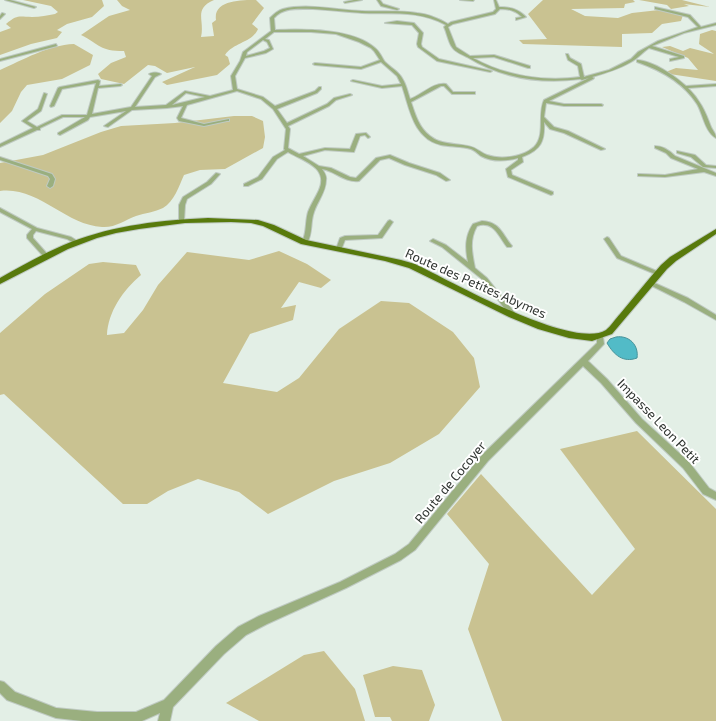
<svg xmlns="http://www.w3.org/2000/svg" width="716" height="721" font-family="'Exo 2',sans-serif">
	<style>
		.green { fill: #c9c291 }
		.water { fill: #52bbc7; stroke: #48939a }
		.lines { fill: none; stroke-linecap: round; stroke-linejoin: round }
		.minor-casing { stroke: #bfcac2; stroke-width: 2 }
		.major-casing { stroke: #bfcac2; stroke-width: 2 }
		.minor { fill: #9aaf7f; fill-rule: evenodd }
		.major { fill: #587a0c; fill-rule: evenodd }
		.labels { text-anchor: middle; dominant-baseline: central; stroke-width: 4; stroke-linejoin: round; paint-order: stroke }
		.street-label { font-size: 13px; fill: #303531; stroke: #fff }
	</style>
	<rect width="100%" height="100%" fill="#e3efe6"/>
	<g class="green">
		<path d="M23,0H102L104,6L92,17L67,24L57,30L62,32L57,38L31,44L0,55V32L11,28L6,24C18,14 19,17 32,17C40,17 48,15 55,14L58,12L51,6Z"/>
		<path d="M117,0H214C193,9 205,20 201,37L214,36L212,23L216,20C213,0 241,0 256,0L264,8L252,24L258,29C252,43 234,42 225,55L228,57L230,64L217,75L167,85L162,82L195,67L167,73L155,66L148,65L124,84L101,79L98,74L111,63L126,57L124,51C99,51 101,45 81,35L109,16L130,10L122,6Z"/>
		<path d="M543,0H633L635,2L625,4L624,8L571,9L585,16L618,18L632,13L659,10L683,15L681,21L662,24L652,33L622,34V47L523,44L519,40L547,39L528,14Z"/>
		<path d="M639,0H682L710,7L684,4L689,6L671,9L667,5Z"/>
		<path d="M712,30L716,31V81L663,73L676,68L698,70L688,58L662,47L670,46L683,51L690,48L714,54L699,44L700,34Z"/>
		<path d="M74,44L93,55L90,65L62,79L27,85L21,92L12,111L0,123V70C23,60 48,45 74,44Z"/>
		<path d="M234,116H252L263,121L265,137L263,148L225,169L200,170L184,175C179,186 174,202 163,208C155,212 145,213 136,216C125,220 115,228 102,227C65,225 38,186 0,191V163L43,155L101,132L121,126L175,123Z"/>
		<path d="M279,251L307,264L331,280L321,288L299,282L281,308L296,305L293,320L250,334L223,383L277,392L299,378L339,329L381,301L409,303L453,332L474,358L480,387L439,434L390,463L334,481L268,514L239,492L198,479L168,491L147,504H123L4,394L0,395V333L45,294L89,264L103,262L136,265L141,275C123,290 108,312 107,335L124,333L143,310L158,285L187,252L249,260Z"/>
		<path d="M637,431L716,509V721H502L468,629L489,564L447,514L481,474L592,595L635,549L560,449Z"/>
		<path d="M324,651L355,689L365,721H259L226,703L304,655Z"/>
		<path d="M393,666L422,670L435,705L429,721H392L390,717H375L363,675Z"/>
	</g>
	<path class="water" d="M616,337C629,335 639,345 637,358C623,363 614,355 607,343L610,339Z"/>
	<g class="lines">
		<g class="minor-casing">
			<g id="minor">
				<path d="M5,0H10L36,7L34,8Z"/>
				<path d="M354,0H362L345,3L344,2Z"/>
				<path d="M377,0H380L383,4L399,9L397,10L381,6Z"/>
				<path d="M460,0H474L473,1Z"/>
				<path d="M494,0H496L499,7C510,7 518,9 526,17L516,20V18L522,17C515,10 508,9 500,9L495,14L453,24L448,27L456,47L470,56L494,55L530,66V68H528L494,57L473,58C505,76 544,82 580,77L578,66L568,60L566,54H568L570,58L581,64L584,77L587,76L609,70L631,59L638,52L658,41L698,27L688,17L655,9V7L690,15L701,27L716,23V25L684,33L652,46L684,56V58L670,61V59L679,57L649,48C643,52 638,58 631,62C619,69 606,73 592,77L594,78L593,79L549,101L564,104H601L603,105L602,106H564L546,103L544,117L554,127L568,131L605,149L601,150L564,133L550,129L544,122C545,141 541,150 522,157L523,162L511,170L512,175L553,192V194L551,195L508,177L506,169L518,160V158C507,161 492,162 481,156C478,154 476,151 471,149C461,146 451,147 441,145C413,138 410,109 402,86L382,88L351,81L353,80L382,86L401,84L397,76L381,62L361,69L315,65L313,64L315,63L361,67L380,60L374,51L371,48L359,42L336,34L311,32H274L265,39L269,40L273,49L266,53L245,58L235,76L237,89L263,97L275,106L315,91L319,87H321V89L317,93L277,109L287,123L327,104L334,98L350,94L352,95L336,100L329,106L288,126L290,129L288,148L299,154L325,148L350,149L356,134L366,133L370,137L368,138L365,135L360,136L354,152L325,150L303,156L319,166L331,168L350,177L356,178L376,158L390,155L409,163L440,173L450,180L446,181L436,175L405,165L389,158L380,160L359,181C345,183 335,171 322,169C324,172 327,176 326,180C326,192 317,202 314,212C310,223 313,233 307,243L305,244L302,242C307,232 305,222 308,212C311,204 316,197 319,190C329,167 303,161 288,152L277,159L262,179L248,186H244V184L258,177L273,157L285,150L284,149L286,129L273,109L261,99L237,91L187,105L181,118L204,124L229,119V121H227L204,126L179,121L177,118L183,106L167,108L132,110L108,127L104,126L126,111L90,117L88,120L60,135L58,134V133L85,117H63L40,128V130H37L0,147V144L33,128L22,121L38,109L44,93L47,94L41,111L27,121L37,127L62,115H87L96,83L62,89L54,106L51,107L50,106L58,88L60,87L98,80L100,81L99,86L121,84L122,85L120,86L98,88L92,114L131,107L152,76L149,74C152,72 158,72 161,74L155,77L135,107L166,105L185,91L210,96L233,90L231,76L240,61L243,52L271,31L270,18C274,14 277,11 283,9C308,3 336,10 362,11C380,12 399,10 417,13C428,14 438,18 448,24L451,22L493,12L496,9ZM313,9C330,10 346,12 362,13C392,14 419,10 446,25L444,27C447,33 448,41 452,47C455,52 463,55 467,57C501,78 541,84 580,79L582,80L589,78L544,100C537,115 546,135 534,147C523,157 501,160 487,155C479,152 478,148 468,146C455,143 441,145 430,136C419,128 415,114 411,102L441,86H444L452,94H475V92H453L446,84C433,82 422,95 410,99C407,90 405,79 397,72C394,69 389,66 385,62C382,58 380,52 375,48C353,28 303,29 275,30L274,18C284,7 299,9 313,9ZM263,40L267,42L270,48L264,51L246,56L247,52ZM186,93L205,97L172,105Z"/>
				<path d="M2,13L5,14L0,19V16Z"/>
				<path d="M397,21L414,23L423,33L421,44L422,47L439,59L492,71L490,72L437,61L418,47L417,44L419,33L412,25L385,23Z"/>
				<path d="M56,44L57,46L0,61V59Z"/>
				<path d="M637,60C653,61 674,75 686,86L716,84V86L688,88C700,100 705,111 711,127C713,131 716,134 716,138C705,132 703,114 697,104C683,82 660,70 637,62Z"/>
				<path d="M655,146C663,146 670,151 675,156L716,173V176L704,172L665,177L638,176V174H640L665,175L698,169L671,158L666,153L655,148Z"/>
				<path d="M677,151L695,155L706,165L716,166V168L703,167L691,157L677,153Z"/>
				<path d="M0,157L52,174L55,179L53,186L50,188L47,186L50,179L48,176L0,160Z"/>
				<path d="M216,173L220,174L211,184L187,199L185,205L184,221L181,223L179,222V205L183,197L207,182Z"/>
				<path d="M0,208L37,228L71,237L79,242L76,244L67,239L36,231L33,235V238L49,256L48,257H44L27,238V235L32,229L0,212Z"/>
				<path d="M390,220L393,222L382,238L345,240L341,250H337L336,249L340,238L345,236L378,235L388,221Z"/>
				<path d="M482,221C500,222 502,234 512,246L511,247H507C499,237 494,220 477,226C469,240 472,253 475,268L487,278L515,313L516,315L515,317H511L483,280L442,247L430,241L433,239L446,245L468,262C465,248 465,236 473,224Z"/>
				<path d="M607,237L609,238L621,256L659,272L660,273L659,274H655L617,258L604,239Z"/>
				<path d="M650,281L688,298L716,315V320L684,302L648,284L647,283Z"/>
				<path d="M600,334L603,337L604,344L588,361L607,379L642,419L689,462L709,488L716,492V500L703,494L683,468L636,423L601,383L583,366L488,461L415,550L401,560L346,588L267,624L246,635L224,654L173,707L170,721H158L160,713L142,721H82L56,718L7,700L0,693V681L4,682L15,692L56,708L97,712H136L164,700L216,646L238,627L259,616L340,582L395,554L409,544L482,455L597,343V337Z"/>
			</g>
		</g>
		<g class="major-casing">
			<path id="major" d="M208,218L258,220L274,225L306,240L401,260L415,264C449,280 573,351 606,330C611,326 616,318 620,314C634,297 647,281 661,265L670,257L716,229V234L676,261L667,269L612,334L592,341L569,338L538,329L509,317L409,268L385,261L301,244L263,226L251,223L231,222L185,223L139,229L116,233L97,238L68,249L0,284V278C23,265 46,252 71,242C115,225 162,220 208,218Z"/>
		</g>
		<use href="#minor" class="minor"/>
		<use href="#major" class="major"/>
	</g>
	<g class="labels">
		<g class="street-label">
			<text transform="translate(476 283) rotate(24)">Route des Petites Abymes</text>
			<text transform="translate(659 421) rotate(46)">Impasse Leon Petit</text>
			<text transform="translate(450 482) rotate(-50)">Route de Cocoyer</text>
		</g>
	</g>
</svg>
